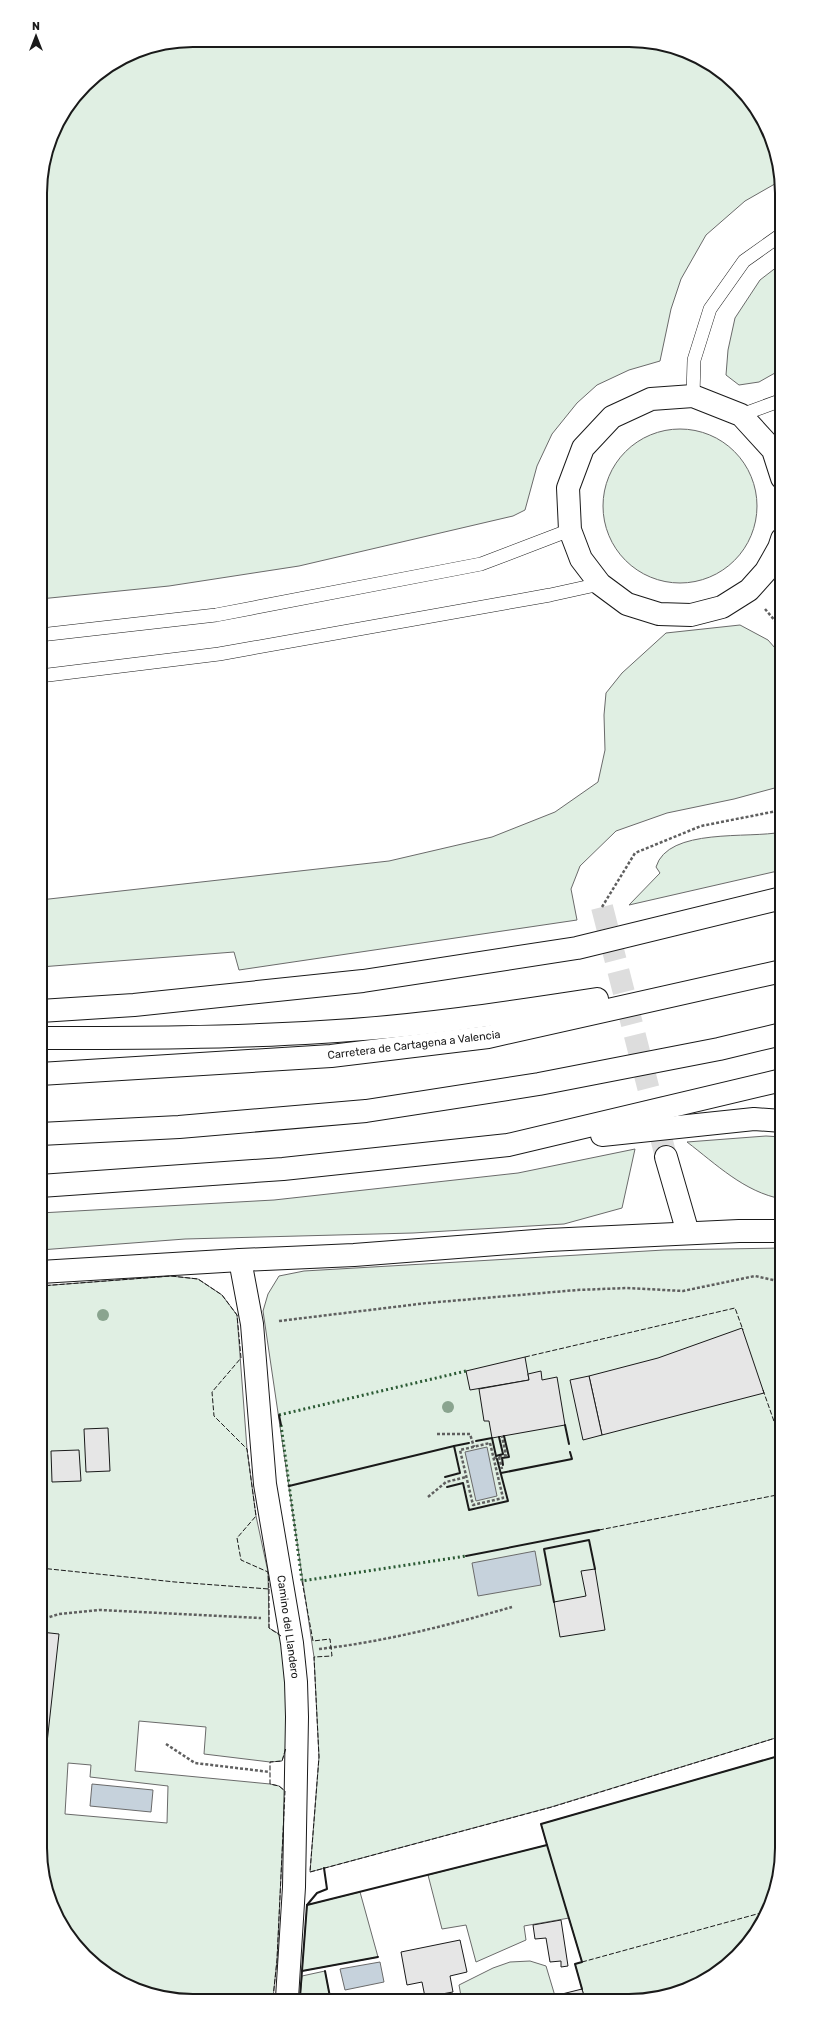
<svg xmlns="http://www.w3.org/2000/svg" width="822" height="2041" font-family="Rubik,sans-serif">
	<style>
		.green { fill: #e0efe3; stroke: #6a6a6a; fill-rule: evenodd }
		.water { fill: #c6d2dc; stroke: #6a6a6a }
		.building { fill: #e6e6e6; stroke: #1a1a1a }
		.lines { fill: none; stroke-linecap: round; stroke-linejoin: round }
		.street-tunnel { stroke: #ddd; stroke-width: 22; stroke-dasharray: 22 11; stroke-linecap: butt }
		.lane-casing { stroke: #1a1a1a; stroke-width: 14 }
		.street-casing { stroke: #1a1a1a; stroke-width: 24 }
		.highway-casing { stroke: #1a1a1a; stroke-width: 24 }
		.path { stroke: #5f5f5f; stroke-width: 2.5; stroke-dasharray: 3 2; stroke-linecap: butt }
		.lane { stroke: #fff; stroke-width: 13 }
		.street { stroke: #fff; stroke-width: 22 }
		.highway { stroke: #fff; stroke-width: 22 }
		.hedge { stroke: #2b5a34; stroke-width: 3; stroke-dasharray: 2 3; stroke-linecap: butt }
		.fence { stroke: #1a1a1a; stroke-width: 1; stroke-dasharray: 5 2; stroke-linecap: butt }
		.wall { stroke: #1a1a1a; stroke-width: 2 }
		.tree { fill: #8aa48f }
		.labels { text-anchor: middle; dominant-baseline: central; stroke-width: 3; stroke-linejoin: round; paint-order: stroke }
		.street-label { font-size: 11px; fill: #1a1a1a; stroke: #fff }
		.rim { fill: none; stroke: #1a1a1a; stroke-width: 2 }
	</style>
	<rect width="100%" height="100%" fill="#fff"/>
	<g class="green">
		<path d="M193,40L659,43L697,56L730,78L761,116L777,153L780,181L745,201L706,235L681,279L671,309L660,361L629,370L597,385L577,403L552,434L537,466L525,510L513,516L299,566L169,586L40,599V182L56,125L92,78L134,52Z"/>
		<path d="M782,263V369L759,382L739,385L726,375L728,350L735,318L760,280Z"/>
		<circle cx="680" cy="506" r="77"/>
		<path d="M740,625L768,640L782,656V786L734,799L667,813L616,831L580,866L571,889L577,920L239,970L234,952L40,967V900L389,861L492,837L555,812L598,782L605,750L604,715L606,693L622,673L666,633Z"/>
		<path d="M782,832V870L629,905L660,873L656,867C668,827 749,839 782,832Z"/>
		<path d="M766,1136L782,1137V1199C744,1192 716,1164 687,1142Z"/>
		<path d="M635,1149L622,1208L564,1224L413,1233L185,1239L40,1250V1213L274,1200L518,1173Z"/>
		<path d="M782,1248V1736L551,1807L310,1872L319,1757L314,1657L263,1311L268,1294L279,1276L304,1271L664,1250Z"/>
		<path d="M171,1276L198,1279L222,1295L237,1315L247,1449L256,1516L268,1572L269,1628L281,1635C285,1670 294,1729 282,1761L270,1762L204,1754L206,1727L139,1721L135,1771L270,1784L279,1786L285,1791L277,1960L273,1998H163L125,1985L92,1963L61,1925L45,1888L40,1848V1286ZM68,1763L91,1765L90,1777L168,1786L167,1823L65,1814Z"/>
		<path d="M782,1755V1858L770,1907L744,1949L706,1980L669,1996H584L575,1964L582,1962L569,1918L524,1926L526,1940L476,1962L466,1925L442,1929L428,1875L547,1845L541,1824Z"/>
		<path d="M360,1892L378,1957L302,1971L307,1905Z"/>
		<path d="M530,1961L546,1966L555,1996L459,1997L461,1996L459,1985L493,1968L510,1962Z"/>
		<path d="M325,1971L330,1997H300L302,1976Z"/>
	</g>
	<g class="water">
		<path d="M487,1447L497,1496L476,1501L465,1452Z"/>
		<path d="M535,1551L541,1585L478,1596L472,1563Z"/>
		<path d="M92,1784L153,1790L151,1812L90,1806Z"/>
		<path d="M380,1962L384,1982L345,1990L340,1969Z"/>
	</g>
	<g class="building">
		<path d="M742,1328L764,1393L602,1435L589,1376L658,1358Z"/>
		<path d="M525,1357L529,1380L470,1390L466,1371Z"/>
		<path d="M541,1371L542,1380L557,1377L565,1425L492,1438L489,1421H484L479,1389L529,1380L528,1374Z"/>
		<path d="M589,1376L602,1435L583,1440L570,1380Z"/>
		<path d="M108,1428L110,1471L86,1472L84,1429Z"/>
		<path d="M79,1450L81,1481L52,1482L51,1451Z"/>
		<path d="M595,1569L605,1630L560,1637L554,1602L586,1596L581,1571Z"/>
		<path d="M41,1632L59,1634L45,1761L40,1760Z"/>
		<path d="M561,1920L568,1966L561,1967V1961L550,1962L546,1938L535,1939L533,1925Z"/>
		<path d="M460,1940L467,1972L450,1976L453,1992L425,1997L422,1982L407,1985L401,1952Z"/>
		<path d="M582,1989L584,1996H563L562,1994Z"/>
	</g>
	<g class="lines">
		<path class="street-tunnel" d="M602,907L666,1157"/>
		<g class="lane-casing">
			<g id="lane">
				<path d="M693,396L694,360L710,309L744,261L782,234"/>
				<path d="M741,415L782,400"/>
				<path d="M40,635L216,615L481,564L570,530"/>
				<path d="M40,676L219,654L550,595L600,584"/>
			</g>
		</g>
		<g class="street-casing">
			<g id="street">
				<path d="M782,539L779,548L766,571L749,590L722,607L691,615L659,614L627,604L600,584L581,559L570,530L568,488L583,448L612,417L651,399L693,396L741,415L773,450L782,478"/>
				<path d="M666,1157L688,1233"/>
				<path d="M240,1260L252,1324L265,1484L292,1643L296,1682L297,1717L294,1887L287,1998"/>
				<path d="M40,1272L240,1260L354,1255L548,1240L739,1231H782"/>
			</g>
		</g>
		<g class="highway-casing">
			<g id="highway">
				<path d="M40,1011L134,1005L363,981L577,948L782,898"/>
				<path d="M40,1038C134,1038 228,1038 321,1032C414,1027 506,1013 597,999"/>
				<path d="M40,1074L331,1056L488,1037L782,971"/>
				<path d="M40,1134L179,1127L366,1111L539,1084L719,1049L782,1034"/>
				<path d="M602,1135L754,1119L782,1121"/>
				<path d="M40,1186L283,1169L508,1145L782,1080"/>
			</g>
		</g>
		<g class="path">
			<path d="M765,609L782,629"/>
			<path d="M602,907L635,853L701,826L782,810"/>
			<path d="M279,1321L427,1303L577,1290L627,1288L683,1291L755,1276L782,1282"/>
			<path d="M437,1434H470L474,1447"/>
			<path d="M490,1443L503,1498L473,1505L460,1450Z"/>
			<path d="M499,1457L502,1469"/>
			<path d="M494,1458L506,1455L502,1436"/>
			<path d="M428,1497L446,1482L466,1477"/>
			<path d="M40,1620L59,1614L100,1610L261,1618"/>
			<path d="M319,1649C384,1642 449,1625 512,1607"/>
			<path d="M166,1744L195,1763L270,1772"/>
			<path d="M395,1997L398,1996"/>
		</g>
		<use href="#lane" class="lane"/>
		<use href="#street" class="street"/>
		<use href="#highway" class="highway"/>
		<g class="hedge">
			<path d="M279,1415L466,1371"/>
			<path d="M281,1425L302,1581L466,1556"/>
		</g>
		<g class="fence">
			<path d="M525,1357L735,1308L743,1330"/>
			<path d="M763,1390L782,1444"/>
			<path d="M599,1530L782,1494"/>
			<path d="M40,1568L175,1582L269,1589L268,1572L241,1560L237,1538L256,1516L247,1449L214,1416L212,1392L241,1358L237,1315L222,1295L198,1279L171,1276L40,1286"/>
			<path d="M302,1581L313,1641L330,1639L332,1656L314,1657L319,1757L310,1872L552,1807L782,1736"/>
			<path d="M269,1589V1628L281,1636"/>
			<path d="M582,1962L768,1911"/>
			<path d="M273,1998L277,1960L285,1791L279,1786L270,1784V1762L282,1761L286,1748"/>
		</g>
		<g class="wall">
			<path d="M279,1415L281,1425"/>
			<path d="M565,1425L569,1444"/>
			<path d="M476,1441L492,1438L496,1456L503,1454L499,1437"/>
			<path d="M503,1465L502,1458L509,1457L504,1436"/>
			<path d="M501,1473L572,1459L570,1452"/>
			<path d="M445,1477L460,1473L454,1446L469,1443"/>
			<path d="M289,1486L454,1446"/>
			<path d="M447,1487L463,1483L469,1510L508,1501L497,1459"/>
			<path d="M466,1556L599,1530"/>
			<path d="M554,1602L544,1549L589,1540L595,1569"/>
			<path d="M547,1845L541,1824L782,1755"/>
			<path d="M307,1905L547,1845L582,1962L575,1964L582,1989"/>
			<path d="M302,1971L378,1957"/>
			<path d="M325,1971L330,1997"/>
			<path d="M300,1997L307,1905L317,1893L327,1889L324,1868"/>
			<path d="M338,1997H340"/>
		</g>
	</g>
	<g class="tree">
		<circle cx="103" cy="1315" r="6"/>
		<circle cx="448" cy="1407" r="6"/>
	</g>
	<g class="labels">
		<g class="street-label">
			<text transform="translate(414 1045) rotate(-7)">Carretera de Cartagena a Valencia</text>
			<text transform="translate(288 1627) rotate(82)">Camino del Llandero</text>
		</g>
	</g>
	<path d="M0 0H822V2041H0ZM193 47H629A146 146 0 0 1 775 193V1848A146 146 0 0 1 629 1994H193A146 146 0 0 1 47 1848V193A146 146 0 0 1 193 47Z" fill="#fff" fill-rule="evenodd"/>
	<path class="rim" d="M193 47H629A146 146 0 0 1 775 193V1848A146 146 0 0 1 629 1994H193A146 146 0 0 1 47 1848V193A146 146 0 0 1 193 47Z"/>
	<g transform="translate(36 36)" stroke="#ffffff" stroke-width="3" paint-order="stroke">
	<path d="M0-3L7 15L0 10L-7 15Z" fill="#1a1a1a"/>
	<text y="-6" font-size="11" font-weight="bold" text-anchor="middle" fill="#1a1a1a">N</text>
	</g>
</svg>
